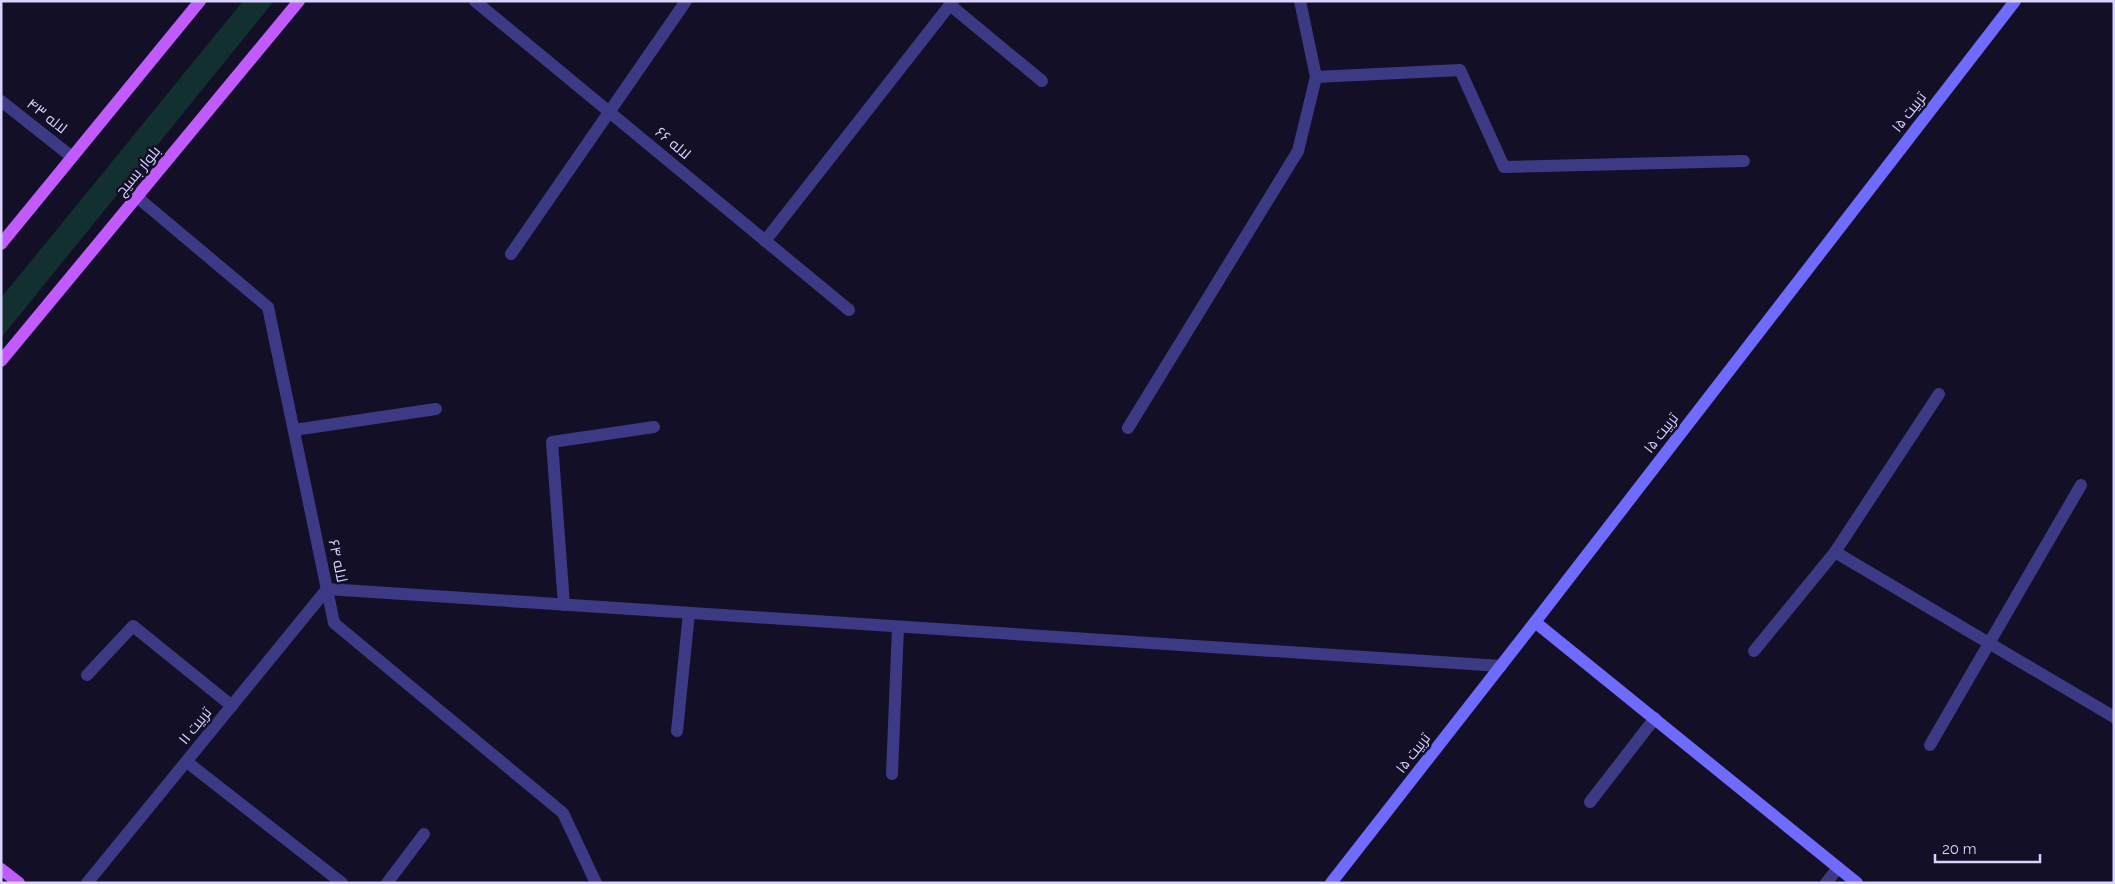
<svg xmlns="http://www.w3.org/2000/svg" width="2115" height="884" font-family="Raleway,Cairo,sans-serif">
	<style>
		.green { fill: #12302f }
		.lines { fill: none; stroke-linecap: round; stroke-linejoin: round }
		.street { stroke: #3d3a85; stroke-width: 12 }
		.secondary { stroke: #6f6bff; stroke-width: 12 }
		.primary { stroke: #c25bff; stroke-width: 12 }
		.labels { text-anchor: middle; dominant-baseline: central; stroke-width: 5; stroke-linejoin: round; paint-order: stroke }
		.street-label { font-size: 15px; fill: #d9d4ff; stroke: #130f26 }
	</style>
	<rect width="100%" height="100%" fill="#130f26"/>
	<path class="green" d="M243,1H274L1,338V298Z"/>
	<g class="lines">
		<g class="street">
			<path d="M475,1L849,310"/>
			<path d="M1300,1L1316,77L1460,70L1504,167L1744,161"/>
			<path d="M950,5L1042,81"/>
			<path d="M1,101L72,157"/>
			<path d="M137,197L268,307L334,623L563,813L596,883"/>
			<path d="M765,241L953,1"/>
			<path d="M511,254L686,1"/>
			<path d="M1128,428L1298,151L1316,77"/>
			<path d="M294,430L436,409"/>
			<path d="M1835,552L2114,717"/>
			<path d="M564,605L552,442L654,427"/>
			<path d="M1754,651L1835,552L1939,394"/>
			<path d="M87,675L133,626L232,706"/>
			<path d="M677,731L689,613"/>
			<path d="M1930,745L2081,485"/>
			<path d="M187,762L342,883"/>
			<path d="M892,774L898,627"/>
			<path d="M1590,802L1655,718"/>
			<path d="M87,883L327,589L1501,666"/>
			<path d="M387,883L424,834"/>
			<path d="M1826,883L1838,868"/>
		</g>
		<g class="secondary">
			<path d="M1535,622L1857,883"/>
			<path d="M1331,883L1535,622L2015,1"/>
		</g>
		<g class="primary">
			<path d="M1,244L200,1"/>
			<path d="M1,361L299,1"/>
			<path d="M1,869L19,883"/>
		</g>
	</g>
	<g class="labels">
		<g class="street-label">
			<text transform="translate(1909 112) rotate(-52)">تربیت ۱۵</text>
			<text transform="translate(47 116) rotate(38)">لاله ۴۳</text>
			<text transform="translate(673 143) rotate(40)">لاله ۶۶</text>
			<text transform="translate(138 171) rotate(-50)">بلوار بسیج</text>
			<text transform="translate(1661 433) rotate(-52)">تربیت ۱۵</text>
			<text transform="translate(338 561) rotate(78)">لاله ۶۴</text>
			<text transform="translate(195 726) rotate(-51)">تربیت ۱۱</text>
			<text transform="translate(1413 753) rotate(-52)">تربیت ۱۵</text>
		</g>
	</g>
	<rect width="2115" height="884" fill="none" stroke="#d9d4ff" stroke-width="5"/>
	<path d="M1935 854v8h105v-8" fill="none" stroke="#d9d4ff" stroke-width="2.5"/>
	<text x="1942" y="854" font-size="15" fill="#d9d4ff" stroke="#130f26" stroke-width="4" paint-order="stroke">20 m</text>
</svg>
